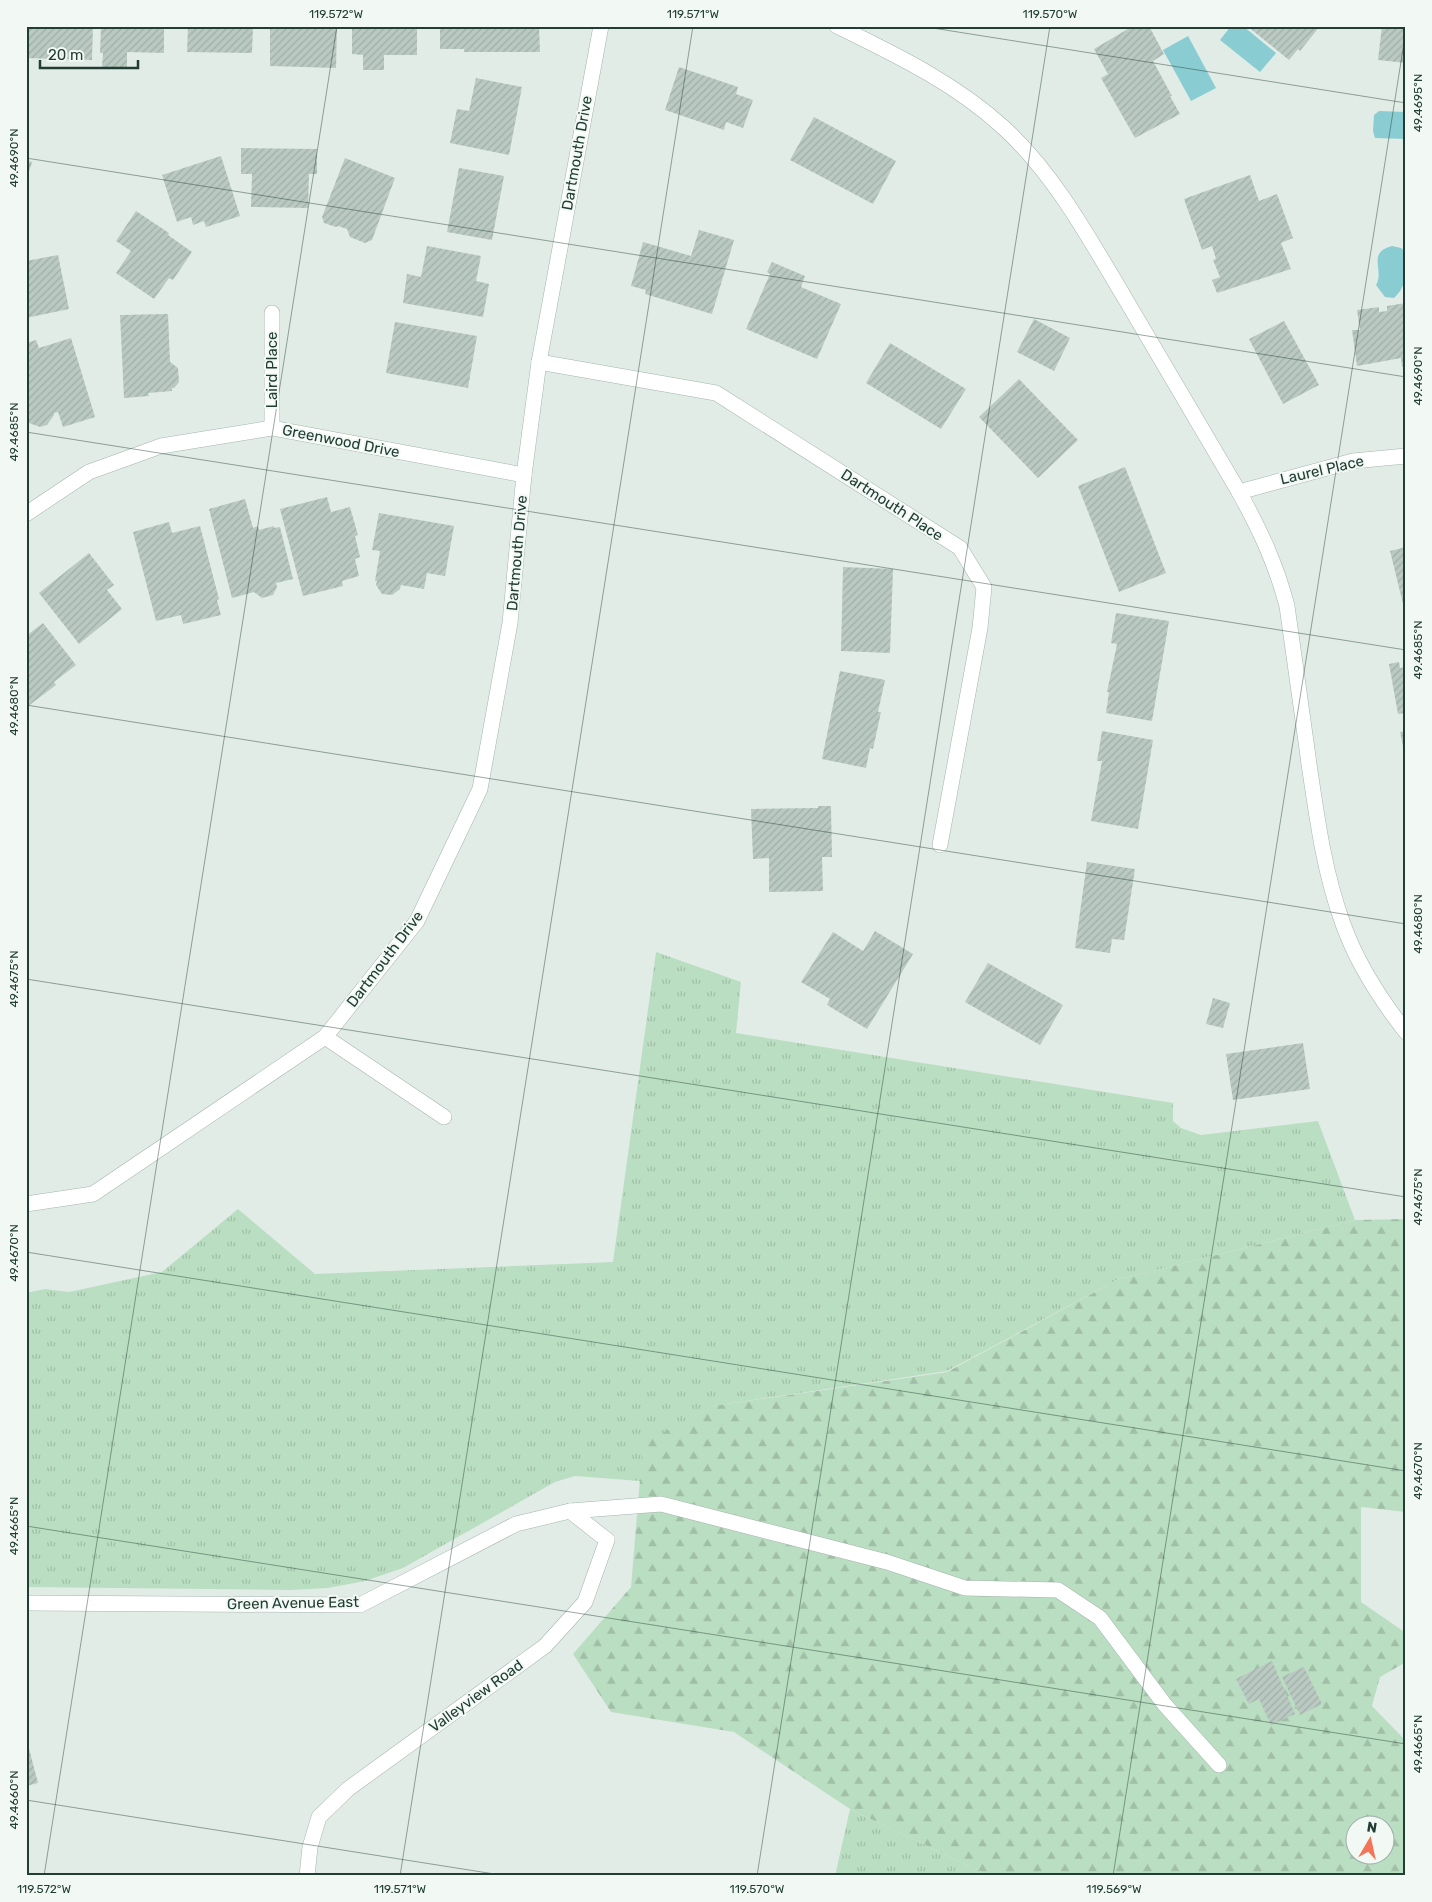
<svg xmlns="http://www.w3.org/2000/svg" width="1432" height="1902" font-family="Rubik,sans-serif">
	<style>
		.grass { fill: url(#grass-tufts) }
		.forest { fill: url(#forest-firs); fill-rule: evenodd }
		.water { fill: #89ccd2 }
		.building { fill: url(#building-hatch) }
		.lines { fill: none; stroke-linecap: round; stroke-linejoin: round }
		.minor-casing { stroke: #a4b4ae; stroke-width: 16 }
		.minor { stroke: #fff; stroke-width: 15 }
		.ticks { fill: none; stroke: #213d34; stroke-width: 1; stroke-opacity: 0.45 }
		.labels { text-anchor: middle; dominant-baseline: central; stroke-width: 4; stroke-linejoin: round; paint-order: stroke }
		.street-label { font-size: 15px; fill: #213d34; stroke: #f2f9f5 }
		.neatline { fill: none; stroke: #213d34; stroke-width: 2 }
		.ticks-label { font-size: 12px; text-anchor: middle; fill: #213d34 }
	</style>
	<defs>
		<pattern id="grass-tufts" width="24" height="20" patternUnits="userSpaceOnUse" patternTransform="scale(1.25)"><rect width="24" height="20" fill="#badec1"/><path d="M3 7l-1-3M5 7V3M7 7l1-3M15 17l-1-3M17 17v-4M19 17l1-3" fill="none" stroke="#a0bfa6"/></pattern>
		<pattern id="forest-firs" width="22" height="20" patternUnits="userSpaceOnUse" patternTransform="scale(1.25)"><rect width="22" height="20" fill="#badec1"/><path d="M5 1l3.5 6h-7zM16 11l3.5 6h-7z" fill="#a0bfa6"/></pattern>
		<pattern id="building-hatch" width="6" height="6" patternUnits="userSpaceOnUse" patternTransform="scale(1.25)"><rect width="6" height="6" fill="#bacac2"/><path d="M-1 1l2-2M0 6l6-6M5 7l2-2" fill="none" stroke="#a0aea7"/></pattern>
	</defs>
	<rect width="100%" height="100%" fill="#e2ece7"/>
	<g class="grass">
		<path d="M656,952L741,982L736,1033L1173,1103V1121L1181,1128L1201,1135L1318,1121L1355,1220L1117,1280L947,1371L713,1406L644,1443L640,1481L575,1476L555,1482L403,1568L365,1581L328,1588L291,1590L26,1587V1293L45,1289L69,1292L162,1272L238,1209L315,1274L613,1262Z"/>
		<path d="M850,1809L990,1876H835Z"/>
	</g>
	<path class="forest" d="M1406,1219V1512L1361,1507V1602L1406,1633V1662L1380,1677L1372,1706L1406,1741V1876H990L850,1809L734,1732L611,1712L573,1654L631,1587L643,1443L713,1406L947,1372L1117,1280L1355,1220ZM1354,1824H1384V1854H1354Z"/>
	<g class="water">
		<path d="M1231,26H1243L1276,53L1260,72L1220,40Z"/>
		<path d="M1188,36L1216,88L1191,101L1163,50Z"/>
		<path d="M1379,111L1406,112V139L1375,138L1373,131L1374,115Z"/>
		<path d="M1392,246L1401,248L1406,252C1406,269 1408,286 1394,298L1385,297L1376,285C1385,270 1366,253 1392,246Z"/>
	</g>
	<g class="building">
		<path d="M26,26H93L92,60L26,58Z"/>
		<path d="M101,26H164V53L127,52V69L102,68L103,53H100Z"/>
		<path d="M188,26H253L252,53L187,52Z"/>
		<path d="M270,26H337L336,68L270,66Z"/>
		<path d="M352,26H417V55H384V70H363V55L352,54Z"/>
		<path d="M440,26H539L540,52H464V49H440Z"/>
		<path d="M1149,26L1164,54L1153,61L1172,96H1170L1180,114L1135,138L1101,78L1108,74L1094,49L1133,26Z"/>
		<path d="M1247,26H1320L1300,51L1298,49L1289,60Z"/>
		<path d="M1382,26H1406V63L1378,60Z"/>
		<path d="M679,67L738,87L736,94L753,100L743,128L726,122L724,130L665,110Z"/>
		<path d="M476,78L522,87L509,155L450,143L457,109L469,111Z"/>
		<path d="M814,117L896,161L873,204L790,160Z"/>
		<path d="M241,148L317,149V174H309L308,208L251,207L252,174H241Z"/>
		<path d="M221,156L240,216L206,227L204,221L193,225L191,217L177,222L162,175Z"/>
		<path d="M345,158L395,178L372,240L365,243L350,237L347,229L338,226L336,227L324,223L322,217Z"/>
		<path d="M26,161L32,162L27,178H26Z"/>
		<path d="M459,168L504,176L492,240L447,232Z"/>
		<path d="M1250,175L1259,201L1277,194L1293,238L1281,243L1291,269L1217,293L1212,280L1220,277L1213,260L1216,259L1212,246L1202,250L1184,199Z"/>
		<path d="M136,211L169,233L168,235L192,252L173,280L169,278L154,299L116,273L131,251L116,241Z"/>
		<path d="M699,230L734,240L712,314L645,294L646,290L631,286L643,242L691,256Z"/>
		<path d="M427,246L481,256L476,281L489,284L483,317L403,303L407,274L421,277Z"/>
		<path d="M58,255L69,309L26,318V261Z"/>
		<path d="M772,262L805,276L801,287L841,304L817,359L746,329L770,274L767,272Z"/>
		<path d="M1406,303V366L1402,367L1401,358L1357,366L1352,330H1360L1357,310L1379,307V312L1387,311V306Z"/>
		<path d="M168,314L170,362L178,368L179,382L174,388H172V391L148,393L149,396L124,398L120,315Z"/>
		<path d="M1034,319L1070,338L1054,371L1017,352Z"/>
		<path d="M1284,321L1319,385L1283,404L1249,339Z"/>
		<path d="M395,322L477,336L468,388L386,373Z"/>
		<path d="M71,338L95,417L63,427L58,412L54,413V415L47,425L40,427L29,423L26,415V343L36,340L39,348Z"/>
		<path d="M890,343L966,389L941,429L866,383Z"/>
		<path d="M1019,379L1078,440L1038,478L979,417Z"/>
		<path d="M1125,467L1166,573L1119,592L1078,486Z"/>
		<path d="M327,497L331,512L350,507L358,535L355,536L360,557L355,559L359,576L342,581L343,586L303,596L280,509Z"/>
		<path d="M245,499L253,528L258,526L259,530L274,526V528L280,527L293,579L276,583L277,587L273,595L262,598L254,592L232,598L209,509Z"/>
		<path d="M379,513L454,526L445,576L427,573L424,589L401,585L400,589L392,595L382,594L376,585L377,581H375L380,551L372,550Z"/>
		<path d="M169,522L172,533L200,526L219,599L217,600L221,615L183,624L181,615L156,621L133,532Z"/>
		<path d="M1406,547V612H1405L1390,551Z"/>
		<path d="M89,553L114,585L107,590L122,609L79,644L39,593Z"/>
		<path d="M843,567L893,569L890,653L841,651Z"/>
		<path d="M1116,613L1169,621L1152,721L1106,713L1109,692H1107L1117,644L1111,643Z"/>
		<path d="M43,623L76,665L54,682L56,685L27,707L26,636Z"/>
		<path d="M1399,662L1400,668L1406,667V713L1398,714L1389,664Z"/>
		<path d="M840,671L885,680L878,712H881L873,749L870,748L866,768L822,759Z"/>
		<path d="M1102,731L1153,740L1138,829L1091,821L1102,761H1097Z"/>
		<path d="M1406,731V756H1405L1400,732Z"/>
		<path d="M818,806H831L832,857H822L823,891L769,892V858L753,859L751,809L818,808Z"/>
		<path d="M1087,862L1135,869L1124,940L1112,939L1110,953L1075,948Z"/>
		<path d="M875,931L913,954L867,1029L827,1005L830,999L801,982L833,932L863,951Z"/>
		<path d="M988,963L1063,1005L1040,1045L965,1002Z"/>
		<path d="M1213,998L1230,1003L1223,1028L1206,1024Z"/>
		<path d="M1303,1043L1310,1089L1233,1100L1226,1054Z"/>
		<path d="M1272,1661L1295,1714L1271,1725L1259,1699L1249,1704L1236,1679Z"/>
		<path d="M1304,1667L1322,1704L1300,1715L1282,1677Z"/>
		<path d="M26,1737L38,1783L26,1786Z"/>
	</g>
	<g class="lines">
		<g class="minor-casing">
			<g id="minor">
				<path d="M837,26C896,55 955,83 1004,128C1056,176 1090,240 1126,300C1164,364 1201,428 1239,492C1260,530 1276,564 1287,606C1294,658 1302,711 1309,764C1317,818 1324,872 1343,924C1357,963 1380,999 1406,1032"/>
				<path d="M272,313V428"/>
				<path d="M539,362L716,393L960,548L984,587L980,628L940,845"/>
				<path d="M1239,492L1353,461L1406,456"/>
				<path d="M26,514L89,472L161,446L272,428L524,475"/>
				<path d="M325,1037L444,1117"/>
				<path d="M26,1204L93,1194L325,1037L417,921L480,789L510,623L524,475L539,362L601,26"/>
				<path d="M26,1603L360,1605L516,1524L570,1511L661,1504L887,1562L965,1588L1058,1590L1100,1618L1165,1705L1219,1765"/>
				<path d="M307,1876L310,1847L319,1817L348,1789L545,1646L585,1602L607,1540L570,1511"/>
			</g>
		</g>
		<use href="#minor" class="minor"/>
	</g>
	<path class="ticks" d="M920,26L1406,103M26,158L1406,377M26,432L1406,650M26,705L1406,924M26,979L1406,1197M26,1252L1406,1471M26,1526L1406,1744M26,1800L507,1876M44,1876L337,26M400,1876L693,26M757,1876L1050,26M1113,1876L1406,30"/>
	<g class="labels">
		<g class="street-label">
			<text transform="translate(577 153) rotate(-80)">Dartmouth Drive</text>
			<text transform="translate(272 370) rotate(-90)">Laird Place</text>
			<text transform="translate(341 441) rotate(11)">Greenwood Drive</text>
			<text transform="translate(1322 470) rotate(-13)">Laurel Place</text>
			<text transform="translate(892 505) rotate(33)">Dartmouth Place</text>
			<text transform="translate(517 553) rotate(-85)">Dartmouth Drive</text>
			<text transform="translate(385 959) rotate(-53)">Dartmouth Drive</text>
			<text transform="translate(293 1603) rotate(-1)">Green Avenue East</text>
			<text transform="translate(476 1696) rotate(-36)">Valleyview Road</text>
		</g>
	</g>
	<rect width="1432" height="1902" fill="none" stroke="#f2f9f5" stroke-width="55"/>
	<g transform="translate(1370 1840) rotate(9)"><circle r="24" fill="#f2f9f5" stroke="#9eaea8"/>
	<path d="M0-4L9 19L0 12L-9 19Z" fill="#f37459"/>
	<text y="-8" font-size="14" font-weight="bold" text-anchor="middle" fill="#213d34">N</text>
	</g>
	<path d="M40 60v8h98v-8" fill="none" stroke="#213d34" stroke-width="2.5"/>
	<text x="48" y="60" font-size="15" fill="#213d34" stroke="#f2f9f5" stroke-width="4" paint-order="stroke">20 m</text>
	<rect x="28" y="28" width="1376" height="1846" class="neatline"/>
	<g class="ticks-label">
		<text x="336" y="18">119.572°W</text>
		<text x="693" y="18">119.571°W</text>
		<text x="1050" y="18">119.570°W</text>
		<text transform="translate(1418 103) rotate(-90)" y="4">49.4695°N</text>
		<text transform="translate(14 158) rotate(-90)" y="4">49.4690°N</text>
		<text transform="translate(1418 376) rotate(-90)" y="4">49.4690°N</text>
		<text transform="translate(14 432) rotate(-90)" y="4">49.4685°N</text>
		<text transform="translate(1418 650) rotate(-90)" y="4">49.4685°N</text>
		<text transform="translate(14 706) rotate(-90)" y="4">49.4680°N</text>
		<text transform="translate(1418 924) rotate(-90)" y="4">49.4680°N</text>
		<text transform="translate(14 979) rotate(-90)" y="4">49.4675°N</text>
		<text transform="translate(1418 1197) rotate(-90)" y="4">49.4675°N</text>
		<text transform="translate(14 1253) rotate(-90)" y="4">49.4670°N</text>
		<text transform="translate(1418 1471) rotate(-90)" y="4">49.4670°N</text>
		<text transform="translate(14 1526) rotate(-90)" y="4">49.4665°N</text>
		<text transform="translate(1418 1744) rotate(-90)" y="4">49.4665°N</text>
		<text transform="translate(14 1800) rotate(-90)" y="4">49.4660°N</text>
		<text x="44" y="1893">119.572°W</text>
		<text x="400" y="1893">119.571°W</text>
		<text x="757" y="1893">119.570°W</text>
		<text x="1114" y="1893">119.569°W</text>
	</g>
</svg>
